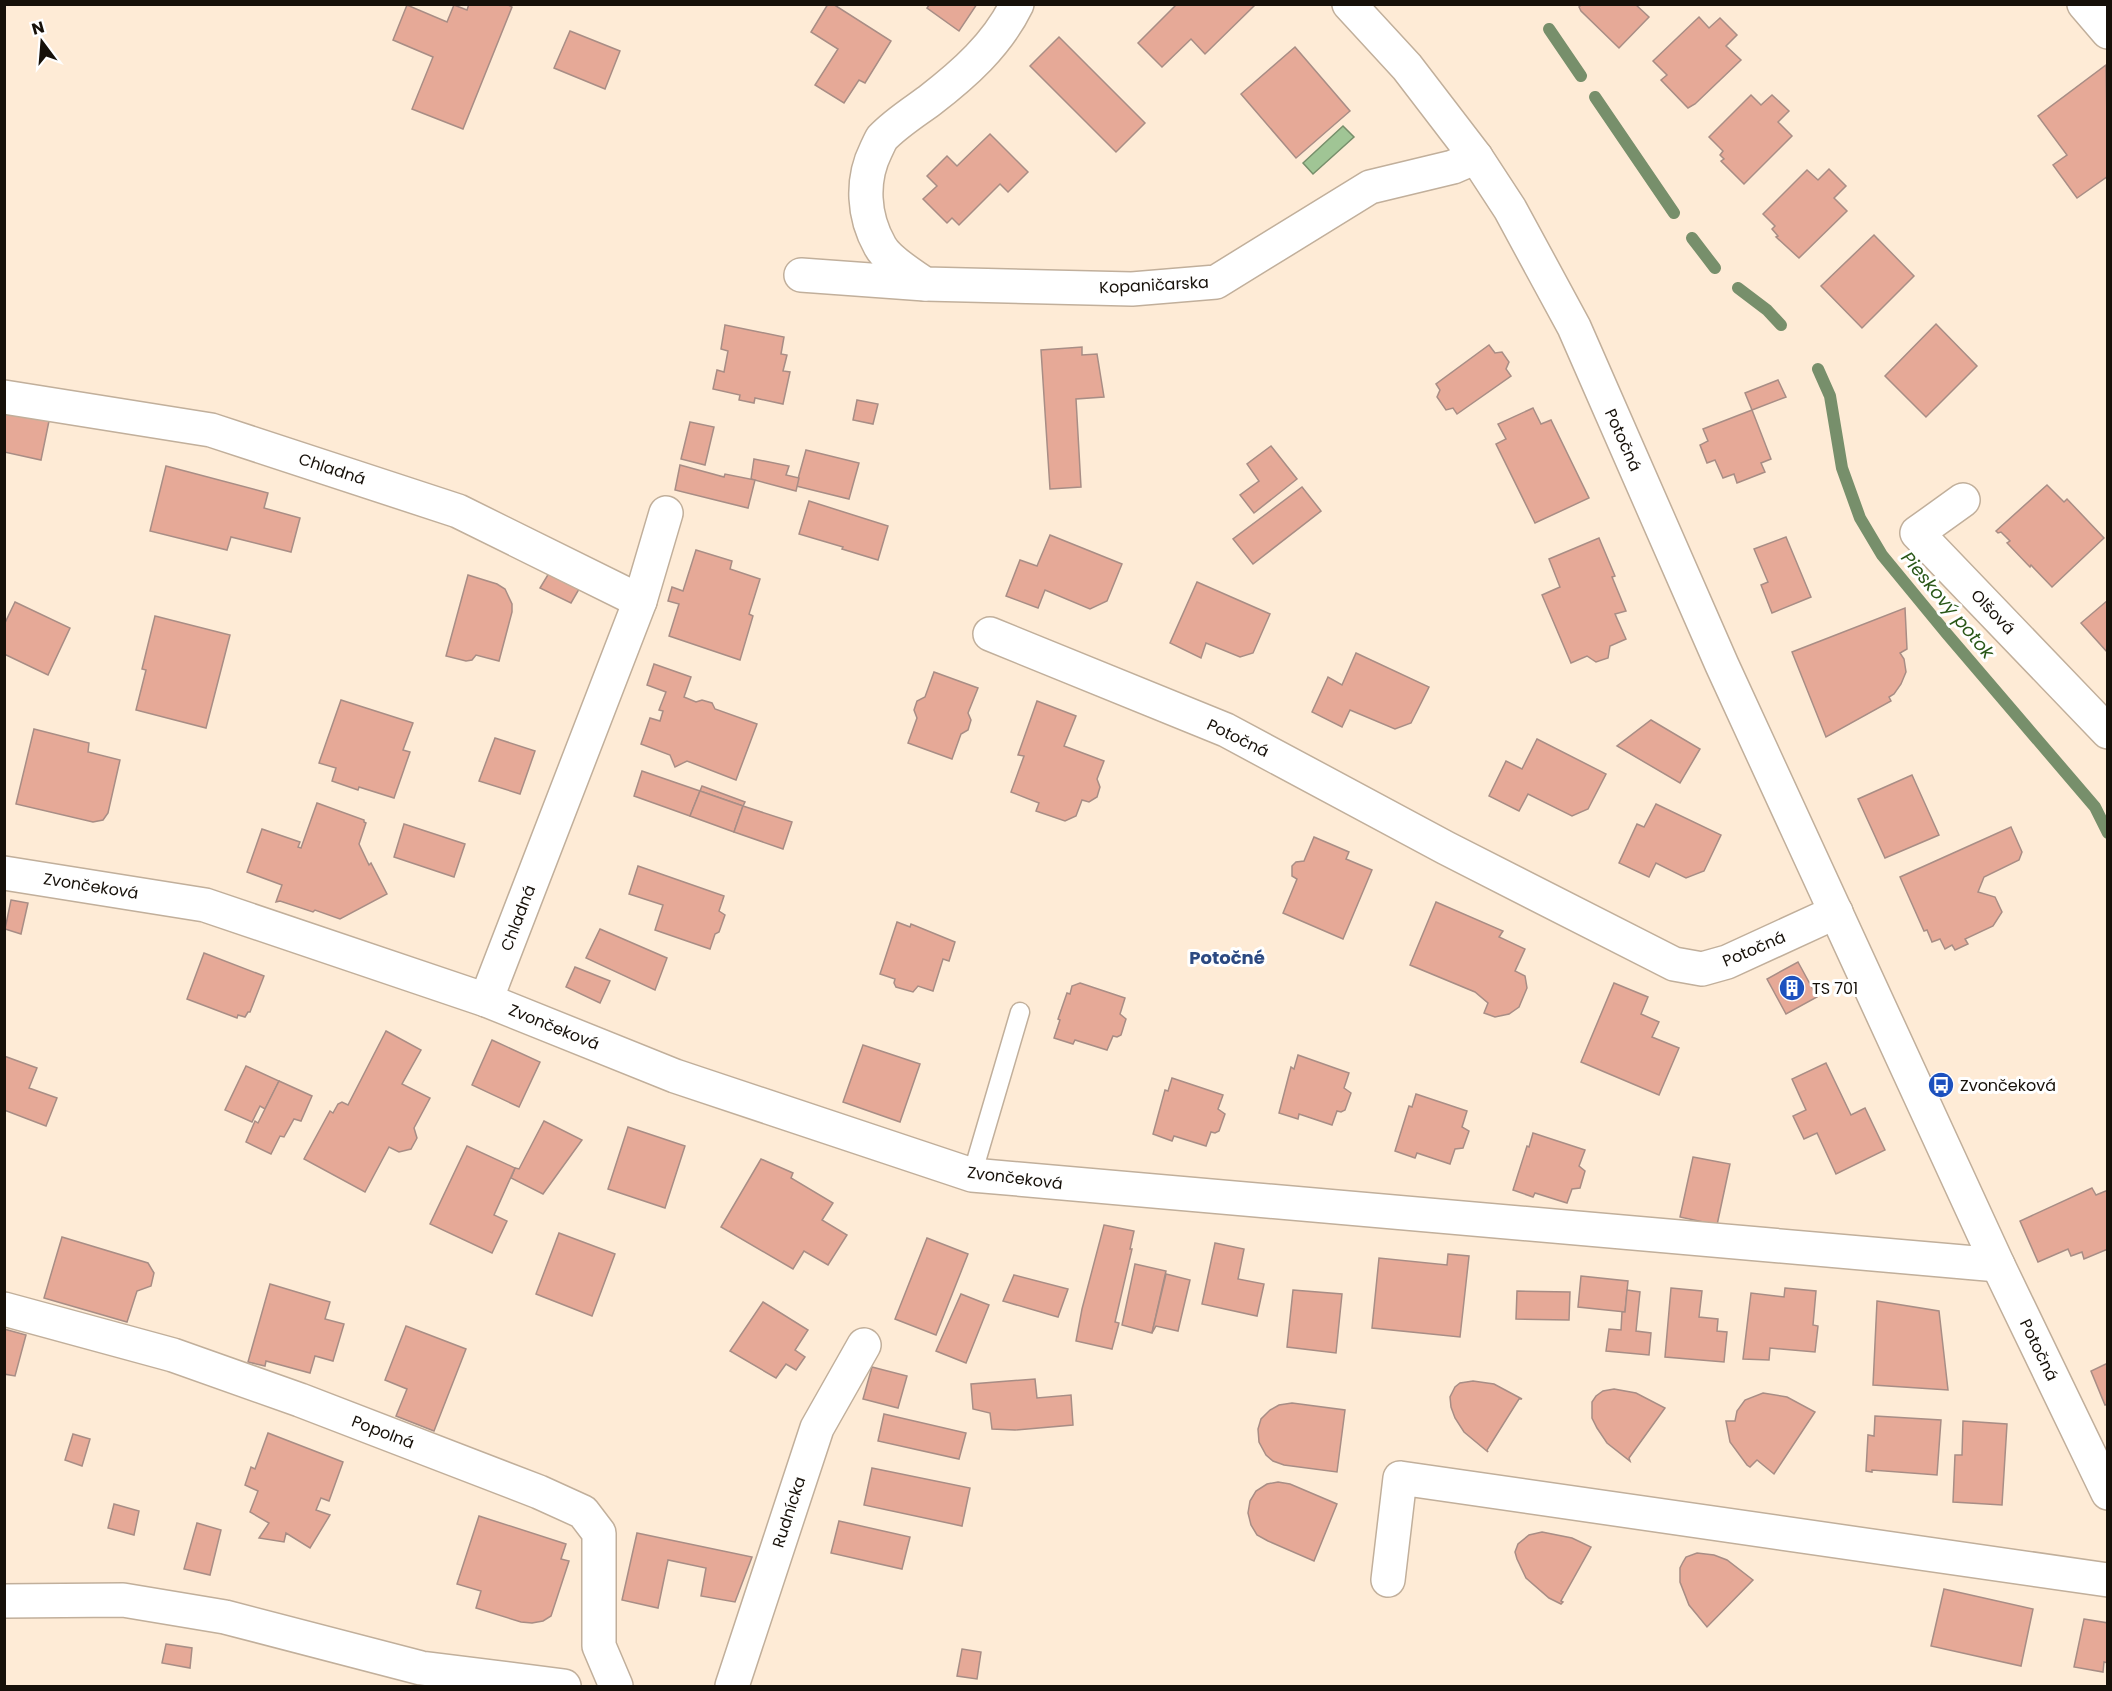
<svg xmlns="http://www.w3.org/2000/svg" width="2112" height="1691" font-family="Poppins,sans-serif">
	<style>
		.water { fill: #a0c595; stroke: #778f6b; stroke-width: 1.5 }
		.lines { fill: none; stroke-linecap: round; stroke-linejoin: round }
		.stream { stroke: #778f6b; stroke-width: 12 }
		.building { fill: #e6a997; stroke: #a88d85; stroke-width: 1.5 }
		.service-casing { stroke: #c1af9b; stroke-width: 21 }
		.minor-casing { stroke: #c1af9b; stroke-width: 36 }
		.tertiary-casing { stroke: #c1af9b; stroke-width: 36 }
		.service { stroke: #fff; stroke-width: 18 }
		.minor { stroke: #fff; stroke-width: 33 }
		.tertiary { stroke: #fff; stroke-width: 33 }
		.labels { text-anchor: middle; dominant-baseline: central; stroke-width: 6; stroke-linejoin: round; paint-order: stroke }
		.street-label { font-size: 16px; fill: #161009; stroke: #fff }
		.poi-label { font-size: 16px; fill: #161009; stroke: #fff; text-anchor: start }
		.water-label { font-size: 18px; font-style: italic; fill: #295717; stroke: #fff }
		.neighbourhood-label { font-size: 18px; font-weight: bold; fill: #2c4981; stroke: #fff }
	</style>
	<rect width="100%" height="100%" fill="#feebd6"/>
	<path class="water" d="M1343,126L1354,137L1313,174L1303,163Z"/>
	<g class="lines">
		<g class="stream">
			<path d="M1549,29L1581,76"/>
			<path d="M1595,97L1674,213"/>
			<path d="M1692,238L1715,268"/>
			<path d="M1738,288L1767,310L1781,325"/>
			<path d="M1818,369L1830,396L1842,468L1860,518L1882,555L1947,634L2095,807L2108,833"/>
		</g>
	</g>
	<g class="building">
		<path d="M469,4H506L512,7L463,129L412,109L433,57L393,40L407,5L447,22L454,5L467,10Z"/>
		<path d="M828,4H833L891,41L865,83L859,80L844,103L815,85L838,49L811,32Z"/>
		<path d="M930,4H977L959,31L927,8Z"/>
		<path d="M1177,4H1256L1205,54L1191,39L1162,67L1138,43Z"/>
		<path d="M1582,4H1635L1649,17L1619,48L1581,11L1579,7Z"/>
		<path d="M1699,17L1709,28L1720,18L1737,35L1726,46L1741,60L1695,104L1688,108L1661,80L1667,75L1653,61Z"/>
		<path d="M570,31L620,51L605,89L554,68Z"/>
		<path d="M1059,37L1145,123L1116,152L1030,66Z"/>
		<path d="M1295,47L1350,111L1296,158L1241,94Z"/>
		<path d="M2106,65L2108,176L2077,198L2053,165L2067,155L2038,116Z"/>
		<path d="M1751,95L1761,105L1772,95L1789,111L1778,122L1792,136L1744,184L1721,161L1724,159L1720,155L1723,151L1709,137Z"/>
		<path d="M990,134L1028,172L1008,192L1000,184L959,225L952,218L947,223L923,199L937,186L927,176L947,156L957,166Z"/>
		<path d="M1829,169L1846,186L1834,198L1847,211L1799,258L1776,237L1778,236L1772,229L1775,226L1763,214L1807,170L1818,180Z"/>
		<path d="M1874,235L1914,276L1862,328L1821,286Z"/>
		<path d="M1936,324L1977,366L1926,417L1885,376Z"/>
		<path d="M725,325L784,337L781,354L787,355L783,371L790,372L783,404L755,398L754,403L739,400L740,395L713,389L717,370L724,372L728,351L721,349Z"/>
		<path d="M1489,345L1495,353L1502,352L1509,362L1506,369L1511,376L1457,414L1453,408L1446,410L1437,397L1440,390L1436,384Z"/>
		<path d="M1082,347V355L1097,354L1104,397L1076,399L1081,487L1050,489L1041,350Z"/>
		<path d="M1778,380L1786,397L1752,410L1745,393Z"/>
		<path d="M857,400L878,404L873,424L853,420Z"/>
		<path d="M1533,408L1541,424L1551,420L1589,498L1535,523L1496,444L1506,439L1498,424Z"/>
		<path d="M1752,410L1771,459L1761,463L1765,472L1737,483L1734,474L1723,478L1715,460L1707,463L1700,445L1708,441L1703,429Z"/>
		<path d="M4,411L49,421L41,460L4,452Z"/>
		<path d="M690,422L714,427L705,465L681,459Z"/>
		<path d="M1271,446L1297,479L1254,513L1240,495L1259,481L1247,464Z"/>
		<path d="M806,450L859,463L849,499L796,486Z"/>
		<path d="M754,459L789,466L786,475L799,478L796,491L751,479Z"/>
		<path d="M680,465L724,477L725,474L755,480L748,508L675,490Z"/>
		<path d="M166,466L268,493L264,508L300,518L291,552L231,537L227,550L150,531Z"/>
		<path d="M2047,485L2064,502L2067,499L2104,538L2052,587L2031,565L2030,567L2007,543L2010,541L2001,532L1998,533L1996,531Z"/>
		<path d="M1302,487L1321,511L1253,564L1233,539Z"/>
		<path d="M809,501L888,526L878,560L842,549L843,547L799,534Z"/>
		<path d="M1050,535L1122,564L1107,601L1090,609L1045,590L1038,608L1006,596L1020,560L1037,566Z"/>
		<path d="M1786,537L1811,597L1772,613L1761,585L1768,582L1754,549Z"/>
		<path d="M1599,538L1615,576L1612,577L1626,611L1615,614L1626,639L1610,646L1608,658L1596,662L1587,656L1571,663L1542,595L1560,587L1549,559Z"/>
		<path d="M696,550L732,561L730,569L760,579L749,614L753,616L740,660L669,636L679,604L668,601L672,587L683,591Z"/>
		<path d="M552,568L582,584L571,603L540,588Z"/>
		<path d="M468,575L497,584L505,589L512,604V612L499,661L476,655L472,660L466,661L446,656Z"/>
		<path d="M1197,582L1270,614L1253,653L1240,657L1206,643L1201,658L1170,643Z"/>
		<path d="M2108,600V653L2081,623Z"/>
		<path d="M15,602L70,628L48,675L4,654V625Z"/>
		<path d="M1905,608L1907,649L1900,653L1904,659L1906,672L1901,684L1894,694L1889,697L1891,701L1826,737L1792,652Z"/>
		<path d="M155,616L230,635L206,728L136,710L146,670L142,669Z"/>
		<path d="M1356,653L1429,687L1411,723L1395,729L1350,710L1342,727L1312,712L1328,677L1342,685Z"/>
		<path d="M654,664L691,677L684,697L696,702L702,700L712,703L715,709L757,724L736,780L687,761L675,767L670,755L641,744L650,718L660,721L663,711L659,710L666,692L647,685Z"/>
		<path d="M934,672L978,688L968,713L971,720L968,730L961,734L952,759L908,743L917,718L914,710L917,701L925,697Z"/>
		<path d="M341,700L413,723L403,750L410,752L394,798L359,787L358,790L332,781L336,768L319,763Z"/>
		<path d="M1037,701L1076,716L1064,746L1104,761L1097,779L1100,787L1097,797L1089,802L1082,800L1076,816L1065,821L1036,811L1039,803L1011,792L1024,756L1018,755Z"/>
		<path d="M1651,720L1700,749L1680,783L1617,746Z"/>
		<path d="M34,729L89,743L88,752L120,760L108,813L103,820L93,822L16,804Z"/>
		<path d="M495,738L535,751L520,794L479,781Z"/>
		<path d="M1537,739L1606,774L1588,809L1572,816L1528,794L1519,811L1489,796L1506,761L1522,769Z"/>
		<path d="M642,771L700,791L690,816L634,796Z"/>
		<path d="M1912,775L1939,835L1885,858L1858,799Z"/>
		<path d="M702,786L745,802L743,806L700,791Z"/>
		<path d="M700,791L743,806L734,832L690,816Z"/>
		<path d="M317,803L364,820V822L366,823L359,844L369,865L371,863L387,894L340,919L315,910L313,912L280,901L276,902L282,885L247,872L262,829L300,842L298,847L301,848Z"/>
		<path d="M1656,804L1721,835L1704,871L1686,878L1656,863L1649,877L1619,863L1637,824L1644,827Z"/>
		<path d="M743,806L792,822L783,849L734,832Z"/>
		<path d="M404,824L465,844L454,877L394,857Z"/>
		<path d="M2011,827L2022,852L2019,860L1984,877L1978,892L1995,897L2002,912L1993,926L1965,939L1968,944L1955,950L1952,945L1945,949L1940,939L1932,942L1927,930L1924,931L1900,877Z"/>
		<path d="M1314,837L1349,852L1346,859L1372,870L1343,939L1283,913L1297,879L1292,876V866L1296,862L1304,861Z"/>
		<path d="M638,866L724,896L719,911L725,915L719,932L715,934L710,949L655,930L663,905L629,894Z"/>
		<path d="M11,900L28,903L21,934L5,929Z"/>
		<path d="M1436,902L1503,931L1499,937L1525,949L1515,971L1525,976L1527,988L1519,1007L1509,1014L1495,1017L1484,1013L1488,1003L1475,992L1410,965Z"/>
		<path d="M897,922L910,927L911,924L955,942L949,961L943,959L933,991L918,986L913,992L896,987L894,983L895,979L880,974Z"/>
		<path d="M600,929L667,958L655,990L586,958Z"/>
		<path d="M204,953L264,976L250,1012H248L245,1017L238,1015L237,1018L187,999Z"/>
		<path d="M1798,962L1817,997L1786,1014L1767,979Z"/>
		<path d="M575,967L610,981L600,1003L566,987Z"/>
		<path d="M1080,983L1125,998L1120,1014L1126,1019L1121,1035L1117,1037L1113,1036L1107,1050L1075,1040L1073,1044L1054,1038L1060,1020L1058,1019L1067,993L1070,994L1072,986Z"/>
		<path d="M1614,983L1648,997L1641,1014L1659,1022L1652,1037L1679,1048L1659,1095L1581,1062Z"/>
		<path d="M386,1031L421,1050L402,1084L430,1098L414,1128L417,1138L411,1149L399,1152L389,1147L365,1192L304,1159L330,1111L333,1113L338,1104L342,1102L348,1105Z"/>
		<path d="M492,1040L540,1062L519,1107L472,1085Z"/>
		<path d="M863,1045L920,1064L900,1122L843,1102Z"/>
		<path d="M1298,1055L1349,1073L1344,1088L1351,1093L1345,1110L1341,1112L1337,1111L1332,1125L1299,1114L1298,1119L1279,1113L1291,1067L1294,1069Z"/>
		<path d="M4,1056L37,1068L29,1088L57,1098L46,1126L4,1110Z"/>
		<path d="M1826,1063L1851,1115L1865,1108L1885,1150L1836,1174L1817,1133L1804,1139L1793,1116L1806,1110L1792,1079Z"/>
		<path d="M246,1066L279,1081L265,1109L260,1106L252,1122L225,1110Z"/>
		<path d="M1172,1078L1223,1095L1218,1109L1225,1114L1219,1131L1215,1133L1211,1132L1206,1146L1174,1136L1172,1141L1153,1134L1165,1090L1168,1091Z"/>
		<path d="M279,1081L312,1096L301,1121L294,1119L284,1137L280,1136L271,1154L246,1142L255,1121L258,1123Z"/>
		<path d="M1416,1094L1467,1111L1462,1127L1469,1131L1463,1148L1455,1149L1450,1164L1417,1153L1415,1158L1395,1151L1409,1106L1412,1107Z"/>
		<path d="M544,1121L582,1140L543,1194L511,1178L515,1168L519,1169Z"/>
		<path d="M628,1127L685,1146L665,1208L608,1189Z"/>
		<path d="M1533,1133L1585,1150L1579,1166L1585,1171L1580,1188L1572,1189L1567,1203L1535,1193L1533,1197L1513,1190L1527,1146L1529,1147Z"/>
		<path d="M467,1146L515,1168L494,1215L507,1221L492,1253L430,1224Z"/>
		<path d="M1693,1157L1730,1164L1717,1225L1680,1217Z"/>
		<path d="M761,1159L793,1173L791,1178L833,1203L822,1220L847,1235L828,1265L804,1251L793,1269L721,1227Z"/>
		<path d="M2092,1188L2096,1195L2108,1190V1249L2084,1259L2082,1252L2071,1256L2068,1249L2038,1262L2020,1221Z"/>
		<path d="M1104,1225L1134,1231L1130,1249H1132L1115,1322L1119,1323L1112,1349L1076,1341L1082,1309Z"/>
		<path d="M559,1233L615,1254L592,1316L536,1294Z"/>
		<path d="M62,1237L148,1263L154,1273L151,1286L137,1291L127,1322L44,1298Z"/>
		<path d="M927,1238L968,1254L936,1335L895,1319Z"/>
		<path d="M1215,1243L1244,1249L1238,1279L1264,1284L1257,1316L1202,1304Z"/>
		<path d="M1448,1254L1469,1256L1460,1337L1372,1328L1379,1258L1447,1265Z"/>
		<path d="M1135,1264L1166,1271L1152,1333L1122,1325Z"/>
		<path d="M1166,1274L1190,1280L1178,1331L1156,1326L1152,1333Z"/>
		<path d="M1014,1275L1068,1289L1058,1317L1003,1301Z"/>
		<path d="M1581,1276L1628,1281L1625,1312L1578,1307Z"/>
		<path d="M270,1284L330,1302L325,1319L344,1324L333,1361L315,1356L310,1373L266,1361L265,1366L248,1362Z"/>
		<path d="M1671,1288L1702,1291L1699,1317L1718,1319L1717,1331L1727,1332L1724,1362L1665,1357Z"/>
		<path d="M1785,1288L1816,1291L1813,1325L1818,1326L1815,1352L1770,1348L1769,1360L1743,1359L1751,1293L1784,1297Z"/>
		<path d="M1293,1290L1342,1294L1336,1353L1287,1347Z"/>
		<path d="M1627,1290L1640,1292L1636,1331L1651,1333L1649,1355L1606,1351L1609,1329L1621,1330L1622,1312H1625Z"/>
		<path d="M1517,1291L1570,1292L1569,1320L1516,1319Z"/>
		<path d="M961,1294L989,1305L966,1363L936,1351Z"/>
		<path d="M1877,1301L1939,1311L1948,1390L1873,1385Z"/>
		<path d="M763,1302L808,1330L795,1350L805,1357L796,1370L786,1364L776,1378L730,1351Z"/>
		<path d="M406,1326L466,1349L434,1431L396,1416L407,1389L385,1380Z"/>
		<path d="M4,1329L26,1335L15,1376L4,1374Z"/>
		<path d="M2108,1363V1404L2105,1405L2091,1371Z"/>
		<path d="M872,1367L907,1376L898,1408L863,1399Z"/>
		<path d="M1035,1379L1037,1398L1071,1395L1073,1425L1015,1430L992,1429L990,1413L973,1409L971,1384Z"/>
		<path d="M1473,1381L1494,1384L1522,1399H1519L1487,1450L1488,1452L1464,1432L1455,1418L1451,1407L1450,1397L1455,1387L1460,1383Z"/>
		<path d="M1614,1389L1636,1393L1665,1408L1629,1458L1630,1461L1607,1443L1597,1428L1592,1418V1402L1596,1396L1603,1391Z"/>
		<path d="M1763,1393L1787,1397L1815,1412L1774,1474L1757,1460L1750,1467L1747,1465L1730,1442L1726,1421H1735L1737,1411L1745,1400Z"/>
		<path d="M1292,1403L1345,1410L1337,1472L1284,1465L1273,1461L1266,1455L1259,1442L1258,1429L1261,1419L1270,1410L1279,1405Z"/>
		<path d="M884,1414L966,1433L959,1459L878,1441Z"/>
		<path d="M1875,1416L1941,1420L1937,1475L1872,1470V1472L1866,1471L1868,1435L1874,1436Z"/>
		<path d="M1963,1421L2007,1424L2002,1505L1953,1502L1955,1455H1962Z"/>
		<path d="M268,1433L343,1462L329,1501L321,1498L316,1510L330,1515L310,1548L286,1533L284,1542L259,1538L269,1523L250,1512L258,1491L245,1485L251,1467L255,1469Z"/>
		<path d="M73,1434L90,1439L82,1466L65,1460Z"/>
		<path d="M872,1468L970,1488L962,1526L864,1505Z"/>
		<path d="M1278,1482L1290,1484L1337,1504L1314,1561L1268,1541L1257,1535L1251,1525L1248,1513L1250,1501L1256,1491L1267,1484Z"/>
		<path d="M114,1504L139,1511L134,1535L108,1528Z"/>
		<path d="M479,1516L566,1544L561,1559L569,1561L551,1616L543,1621L532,1623L521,1622L476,1608L481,1591L457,1584Z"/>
		<path d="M839,1521L910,1537L902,1569L831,1553Z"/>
		<path d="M197,1523L221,1530L210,1575L184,1569Z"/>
		<path d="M1542,1532L1572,1538L1591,1547L1561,1601L1563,1602L1561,1604L1549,1598L1526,1578L1517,1559L1515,1552L1518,1544L1529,1535Z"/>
		<path d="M637,1533L752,1557L735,1602L701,1596L706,1568L668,1560L658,1608L622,1600Z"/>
		<path d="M1697,1553L1714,1555L1727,1560L1753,1580L1707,1627L1689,1605L1680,1582V1568L1683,1562L1686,1557Z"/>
		<path d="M1944,1589L2033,1609L2021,1666L1931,1646Z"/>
		<path d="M2084,1619L2108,1623V1663L2104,1662L2103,1672L2074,1667Z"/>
		<path d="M166,1644L192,1648L190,1668L162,1663Z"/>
		<path d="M962,1649L981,1652L977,1679L957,1676Z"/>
	</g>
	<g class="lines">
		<g class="service-casing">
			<path id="service" d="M972,1175L1020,1012"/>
		</g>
		<g class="minor-casing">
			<g id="minor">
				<path d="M2084,4L2108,32"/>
				<path d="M801,275L925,284L1132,289L1216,282L1370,187L1453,167L1476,157"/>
				<path d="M925,284C911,274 888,261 880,246C863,216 861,180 876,150C878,146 880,141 882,138C895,124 914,112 929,101C964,74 997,45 1017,4"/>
				<path d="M4,397L211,430L458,511L640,601"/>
				<path d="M1963,500L1917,533L2108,732"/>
				<path d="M990,634L1226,730L1446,848L1674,964L1702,969L1727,962L1836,912"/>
				<path d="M4,873L205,905L486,1000L675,1076L972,1175L1998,1265"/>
				<path d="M486,1000L640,601L666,513"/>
				<path d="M4,1309L173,1355L300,1400L539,1492L583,1512L599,1533V1646L616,1686"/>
				<path d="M1388,1580L1400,1478L2108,1580"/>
				<path d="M4,1601L123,1600L225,1617L421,1668L564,1686"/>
				<path d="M732,1686L817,1428L864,1345"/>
			</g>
		</g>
		<g class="tertiary-casing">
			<path id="tertiary" d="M1349,4L1407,67L1476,157L1510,209L1574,327L1722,665L1998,1265L2108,1493"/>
		</g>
		<use href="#service" class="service"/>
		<use href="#minor" class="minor"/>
		<use href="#tertiary" class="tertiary"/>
	</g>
	<defs>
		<g id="building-disc" transform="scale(1.35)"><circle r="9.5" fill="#1d51be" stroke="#fff"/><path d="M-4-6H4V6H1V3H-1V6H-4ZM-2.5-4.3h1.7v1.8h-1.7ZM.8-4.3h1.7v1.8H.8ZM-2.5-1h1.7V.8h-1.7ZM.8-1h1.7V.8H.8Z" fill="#fff"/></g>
		<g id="bus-disc" transform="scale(1.35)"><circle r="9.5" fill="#1d51be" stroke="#fff"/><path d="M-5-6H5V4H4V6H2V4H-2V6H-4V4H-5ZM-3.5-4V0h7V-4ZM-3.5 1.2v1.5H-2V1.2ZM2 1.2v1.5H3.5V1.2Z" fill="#fff"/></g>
	</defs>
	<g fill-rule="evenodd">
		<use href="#building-disc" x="1792" y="988"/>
		<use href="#bus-disc" x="1941" y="1085"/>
	</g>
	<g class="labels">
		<g class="street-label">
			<text transform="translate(1154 285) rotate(-3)">Kopaničarska</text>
			<text transform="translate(1623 440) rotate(66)">Potočná</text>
			<text transform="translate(332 469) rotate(18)">Chladná</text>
			<text transform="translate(1993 612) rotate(46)">Olšová</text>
			<text transform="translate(1238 738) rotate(26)">Potočná</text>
			<text transform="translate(91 886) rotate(9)">Zvončeková</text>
			<text transform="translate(518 918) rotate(-69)">Chladná</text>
			<text transform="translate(1754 949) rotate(-23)">Potočná</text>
			<text transform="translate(554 1027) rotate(22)">Zvončeková</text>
			<text transform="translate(1015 1178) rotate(7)">Zvončeková</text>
			<text transform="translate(2039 1350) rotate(64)">Potočná</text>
			<text transform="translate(383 1432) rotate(21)">Popolná</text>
			<text transform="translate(789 1512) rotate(-72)">Rudnícka</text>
		</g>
		<g class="poi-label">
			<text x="1812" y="988">TS 701</text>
			<text x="1960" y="1085">Zvončeková</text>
		</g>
		<g class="water-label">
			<text transform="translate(1948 605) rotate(50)">Pieskový potok</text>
		</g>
		<g class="neighbourhood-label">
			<text x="1227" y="957">Potočné</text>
		</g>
	</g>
	<rect width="2112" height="1691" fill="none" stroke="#161009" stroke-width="12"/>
	<g transform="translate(42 42) rotate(344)" stroke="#ffffff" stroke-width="4.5" paint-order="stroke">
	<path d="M0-4.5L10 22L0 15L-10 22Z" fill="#161009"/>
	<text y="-9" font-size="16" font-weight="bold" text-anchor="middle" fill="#161009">N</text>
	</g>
</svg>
